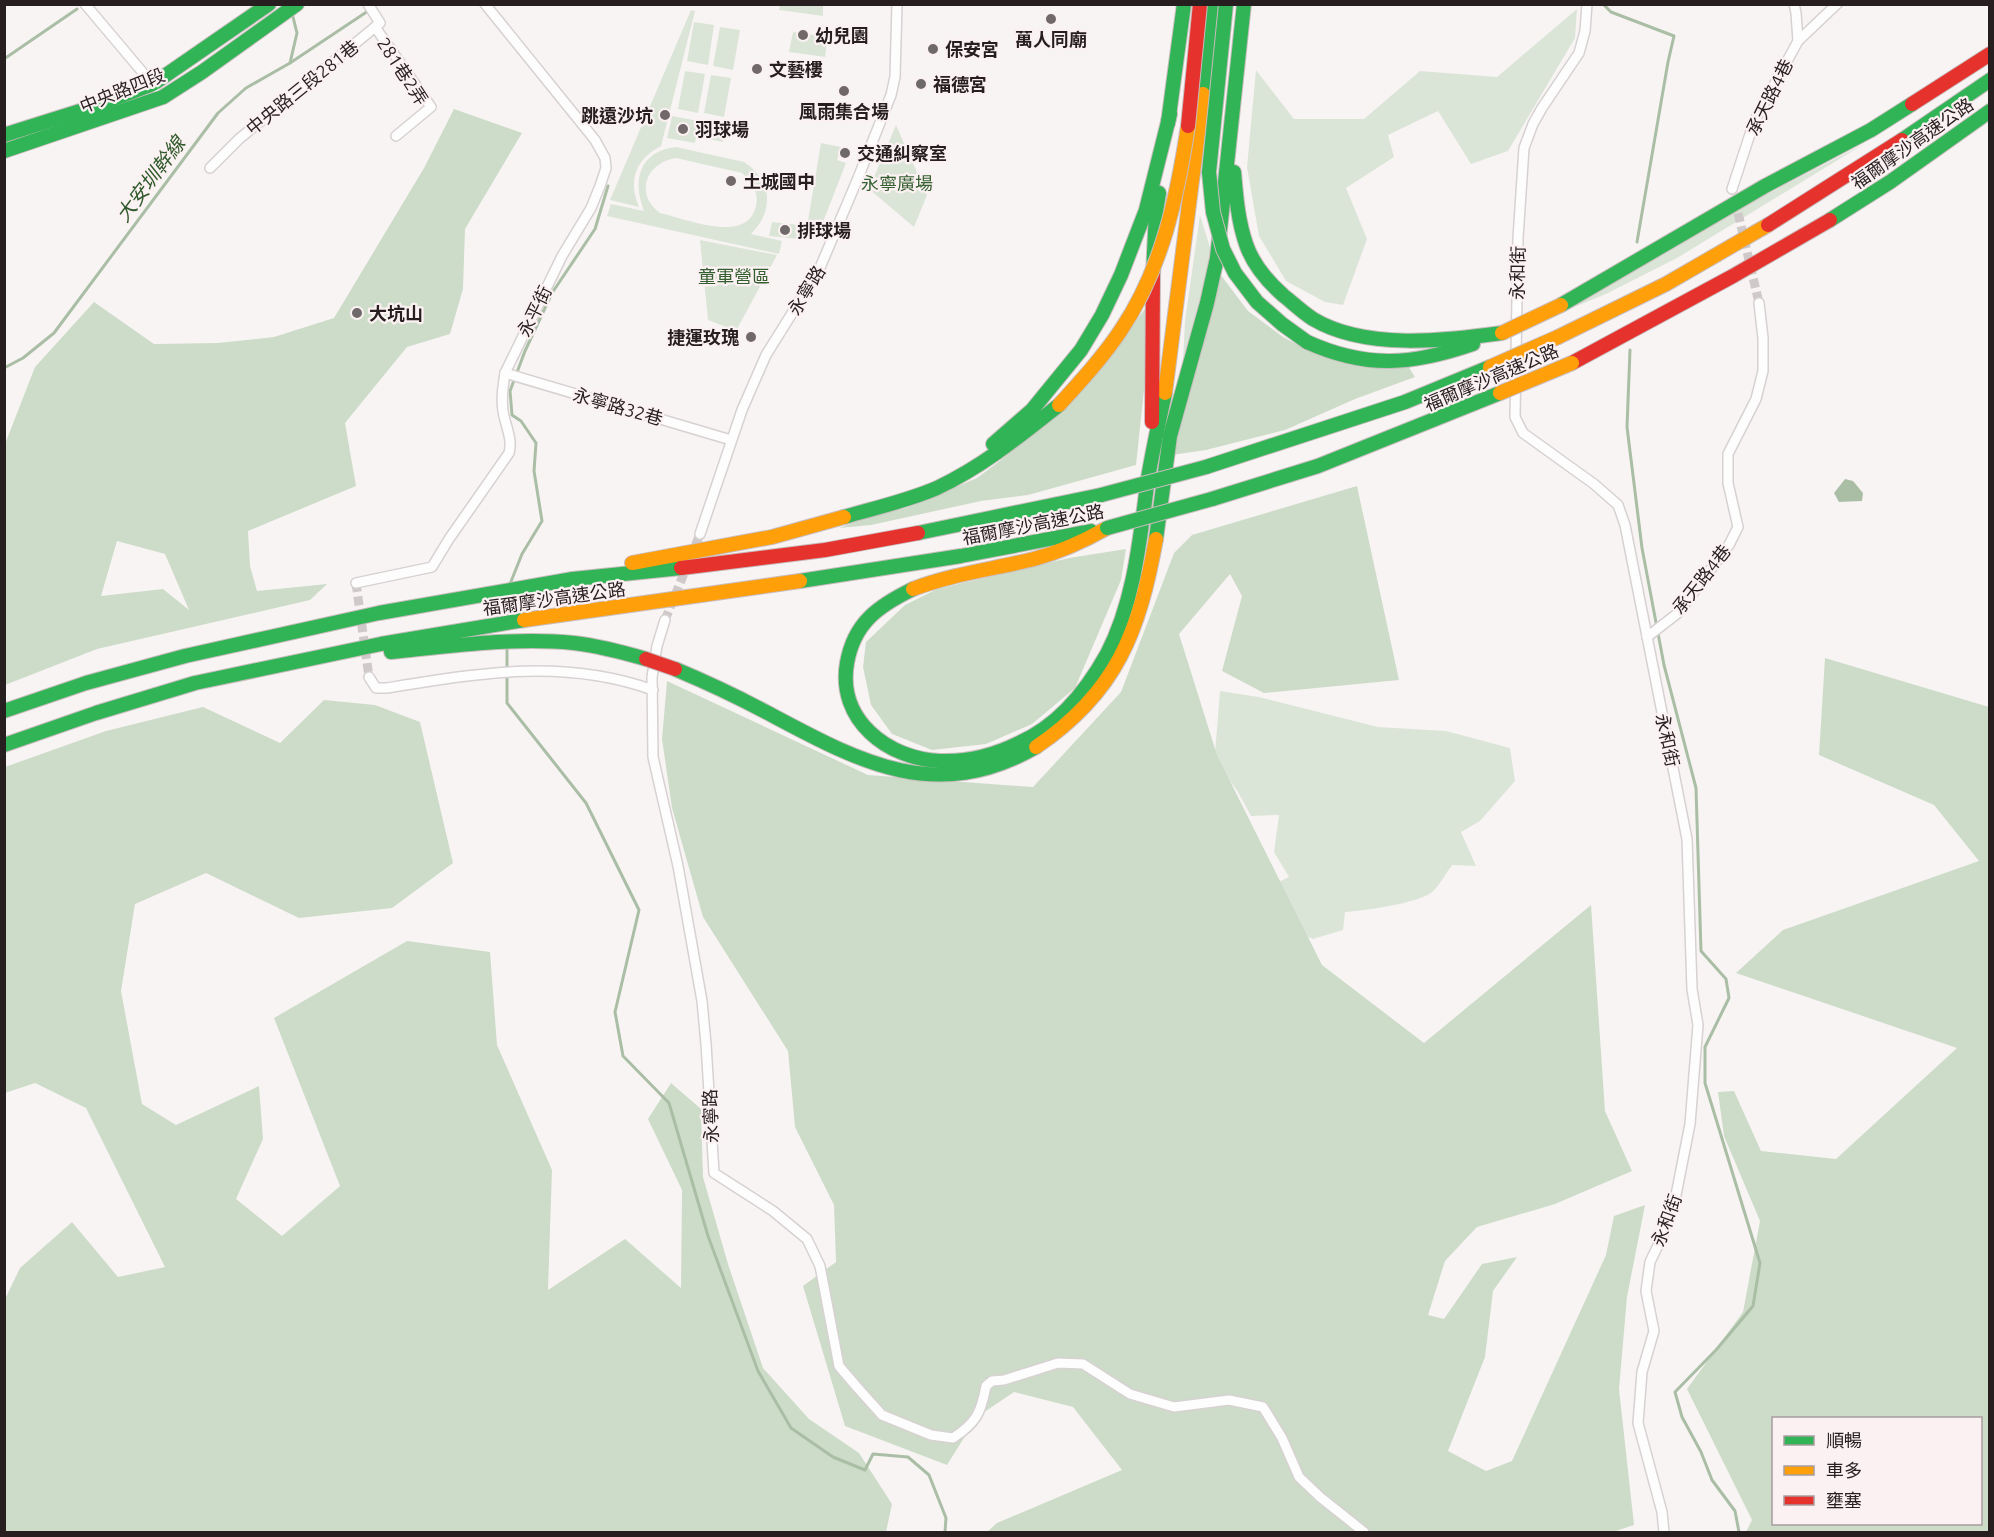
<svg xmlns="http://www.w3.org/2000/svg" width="1994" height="1537" font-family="Ubuntu,'Noto Sans TC',sans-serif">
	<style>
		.green { fill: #dbe5d7; fill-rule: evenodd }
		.forest { fill: #cddcc9; fill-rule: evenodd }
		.water { fill: #aabea6 }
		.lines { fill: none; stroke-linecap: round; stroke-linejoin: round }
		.stream { stroke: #aabea6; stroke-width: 3 }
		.street-tunnel { stroke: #cfc9c9; stroke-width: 9; stroke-dasharray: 9 4.5; stroke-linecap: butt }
		.street-casing { stroke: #d7d1d1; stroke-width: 12 }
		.fast-casing { stroke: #c8bcbd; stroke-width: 16 }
		.slow-casing { stroke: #c8bcbd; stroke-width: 16 }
		.jam-casing { stroke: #c8bcbd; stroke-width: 16 }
		.street { stroke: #fefdfd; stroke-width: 9 }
		.fast { stroke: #30b455; stroke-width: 14 }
		.slow { stroke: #ff9f0a; stroke-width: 14 }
		.jam { stroke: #e5322d; stroke-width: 14 }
		.fast-bridge-casing { stroke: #c8bcbd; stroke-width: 16; stroke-linecap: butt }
		.slow-bridge-casing { stroke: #c8bcbd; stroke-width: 16; stroke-linecap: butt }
		.jam-bridge-casing { stroke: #c8bcbd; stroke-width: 16; stroke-linecap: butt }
		.fast-bridge { stroke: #30b455; stroke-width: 14 }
		.slow-bridge { stroke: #ff9f0a; stroke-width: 14 }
		.jam-bridge { stroke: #e5322d; stroke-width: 14 }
		.poi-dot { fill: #70696a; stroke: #fcf1f2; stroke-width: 2 }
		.labels { text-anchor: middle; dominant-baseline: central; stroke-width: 4.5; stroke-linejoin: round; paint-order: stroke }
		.poi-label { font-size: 18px; font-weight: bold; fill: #271e1f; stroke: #fcf1f2; text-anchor: start }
		.street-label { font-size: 18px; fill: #271e1f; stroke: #fcf1f2 }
		.park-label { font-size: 18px; fill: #346031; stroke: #fcf1f2 }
		.water-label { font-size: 20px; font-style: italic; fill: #2f5a2b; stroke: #fcf1f2 }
	</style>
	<rect width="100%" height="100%" fill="#f9f4f4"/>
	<g class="green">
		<path d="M780,5H823V16L779,10Z"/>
		<path d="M1577,9L1575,38L1508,151L1471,164L1438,111L1388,135L1394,157L1346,188L1367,239L1343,305L1325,302L1286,281L1259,236L1247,167L1256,70L1294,119H1364L1420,71L1497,77Z"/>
		<path d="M691,10L695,11L661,146C635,160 628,180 639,207L610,200Z"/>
		<path d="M694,22L714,25L708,65L687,61Z"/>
		<path d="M720,27L740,30L733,70L713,66Z"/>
		<path d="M793,32L828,37L825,57L789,52Z"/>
		<path d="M685,71L705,74L698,113L678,109Z"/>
		<path d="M711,75L731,78L724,117L704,113Z"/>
		<path d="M672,116L699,121L695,143L667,138Z"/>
		<path d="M702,122L726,126L723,142L700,137Z"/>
		<path d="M896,125L927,195L914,227L869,189Z"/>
		<path d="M821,143L841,147L837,160L846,163L823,222L808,221Z"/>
		<path d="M1864,144L1677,258L1606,294L1538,322L1755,200Z"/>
		<path d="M676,147L744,162C773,181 774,211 751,234L782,241L779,254L607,216L611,204L644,211C632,181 639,151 676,147ZM676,158L742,173C752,182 759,192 756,206C747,245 687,219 660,213C634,194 646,163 676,158Z"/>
		<path d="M1200,215L1212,254L1183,361L1185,321Z"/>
		<path d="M772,222L800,225L799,239L769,236Z"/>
		<path d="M700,240L777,255L736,331L708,320Z"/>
		<path d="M1220,691L1259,697L1378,727L1446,731L1510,748L1515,781L1480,821L1461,832L1476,866L1452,865C1446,873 1440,885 1432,892C1420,903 1362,911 1345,912L1343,930L1313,939L1299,933L1212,913L1289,877L1274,852L1279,815L1251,816L1238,792L1222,770L1215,753Z"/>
	</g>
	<g class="forest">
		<path d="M454,109L522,133L465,229L463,289L450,334L407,347L345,423L356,486L248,531L250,566L257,591L327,584L310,600L97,649L5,685V444L35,367L94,302L154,344L218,343L274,337L334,318L424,168ZM117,541L165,554L189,610L163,589L101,596Z"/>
		<path d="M1220,274L1248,311L1283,337L1300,346L1408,366L1415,377L1355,399L1285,430L1206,450L1172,455Z"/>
		<path d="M1148,305L1145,381L1136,465L1028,495L981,501L871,525L839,528L871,516L906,508L977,478L1001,460L1041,427L1113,351Z"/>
		<path d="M1357,486L1399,680L1264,693L1222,671L1242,596L1230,574L1179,634L1217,755L1322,965L1424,1043L1591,905L1605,1111L1632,1171L1555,1204L1477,1227L1445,1261L1428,1315L1444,1319L1482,1264L1517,1257L1493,1291L1485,1357L1448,1451L1486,1471L1512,1461L1606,1255L1614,1216L1645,1205L1627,1297L1619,1389L1634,1525L1613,1532H987L997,1523L1122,1470L1073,1407L1014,1392L977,1417L947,1465L845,1426L803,1286L836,1262L834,1205L795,1127L788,1051L703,917L672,808L662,739L667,681L868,775L1033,787L1121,692L1174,553L1192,535Z"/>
		<path d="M1126,549L1121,580L1075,688L1032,724L986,744L932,750L892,734L871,705L863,667L866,642L905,605L937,589L1069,558Z"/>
		<path d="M1825,658L1989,707V1532H1746L1752,1520L1687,1389L1743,1312L1760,1221L1724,1136L1718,1092L1734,1091L1761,1151L1836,1159L1957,1048L1736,973L1783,930L1979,861L1934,805L1819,755ZM1774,1418H1980V1524H1774Z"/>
		<path d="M324,700L375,705L420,722L453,863L392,908L299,918L206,873L135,904L121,991L142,1104L176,1125L259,1086L263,1139L236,1199L282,1236L340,1186L274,1018L407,941L490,952L497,1045L552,1170L548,1290L625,1239L681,1288L682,1190L648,1119L671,1083L701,1109L703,1177L728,1264L763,1368L809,1419L859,1453L892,1504L886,1532H5V1299L20,1268L72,1222L118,1277L165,1267L86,1108L35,1083L5,1093V767L106,731L203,707L280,743Z"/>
	</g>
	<path class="water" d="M1845,479L1853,481L1863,493L1862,501L1839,502L1834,493Z"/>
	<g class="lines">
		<g class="stream">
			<path d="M1603,4L1611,12L1674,36L1668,62L1637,242"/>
			<path d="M4,59L77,9"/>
			<path d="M290,63L368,11"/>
			<path d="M1630,350L1627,427L1642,548L1664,665L1696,788L1701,951L1726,979L1729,998L1705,1047V1083L1760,1263L1753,1306L1716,1350L1675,1392L1682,1417L1701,1452L1712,1480L1735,1511L1739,1532"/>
			<path d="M4,368L23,358L54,333L218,113L246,88L290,63L297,33L292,13"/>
			<path d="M510,584L522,554L542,521L534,471L536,443L521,421L512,415L510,391L525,351L552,293L595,229L608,186"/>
			<path d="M506,596V616"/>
			<path d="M507,647V703L586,803L639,910L615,1012L623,1056L669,1103L708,1236L758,1371L791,1428L833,1457L865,1470L873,1454L908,1457L929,1475L946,1518L945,1532"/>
		</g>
		<g class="street-tunnel">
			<path d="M1735,200L1759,303"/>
			<path d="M356,583L369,677"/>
			<path d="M665,620L700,534"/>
		</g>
		<g class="street-casing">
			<g id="street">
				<path d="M85,4L155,87"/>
				<path d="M1587,4L1585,31L1579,53L1542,108L1533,124L1524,148L1518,238L1515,417L1523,433L1594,484L1618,505L1625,525L1687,839L1692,989L1698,1025L1690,1124L1676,1195L1663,1235L1650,1262L1646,1291L1654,1331L1642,1372L1638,1423L1662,1512L1664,1532"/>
				<path d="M375,27L431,107L396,136"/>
				<path d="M1798,41L1837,4"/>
				<path d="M210,168L239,139L380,23L368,4"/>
				<path d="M1732,189L1754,122L1798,41L1796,13L1794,4"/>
				<path d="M505,373L731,440"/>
				<path d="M700,534L742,410L766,355L819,270L858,178L891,95L895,77L897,4"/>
				<path d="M356,583L432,567L449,539L509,453C513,439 505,425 503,411C501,398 503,386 505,373L562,256L591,208L600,186L606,168L605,158L595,140L485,4"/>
				<path d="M665,620L657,646L652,677L653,757L678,866L702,1001L706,1044L714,1173L773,1211L807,1239L820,1266L839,1366L856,1386L882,1415L931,1435L953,1438C976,1423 981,1413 986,1386L992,1381L1004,1380L1058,1363L1083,1364L1130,1394L1174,1407L1229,1400L1263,1407L1282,1438L1299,1477L1320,1497L1364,1532"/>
				<path d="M1647,637L1678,613L1729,545L1738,527L1728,483V454L1756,399L1763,371V338L1759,303"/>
				<path d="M369,677L376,688H387C479,673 563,658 653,690"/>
			</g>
		</g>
		<g class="fast-casing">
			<g id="fast">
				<path d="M1203,94L1213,4"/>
				<path d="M1168,123L1184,4"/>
				<path d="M4,135L93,107L153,84L269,4"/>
				<path d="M1902,140L1990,80"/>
				<path d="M4,151L163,97L202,72L297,4"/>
				<path d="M1234,172C1236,196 1238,221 1246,244C1253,265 1268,282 1284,296C1293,303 1302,312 1313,319C1365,350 1444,341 1502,333"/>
				<path d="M1830,220L1890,182L1990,111"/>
				<path d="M1153,275L1156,212L1159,193"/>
				<path d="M1561,305L1765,186L1871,130L1912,104"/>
				<path d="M1307,342C1367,369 1412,365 1473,344"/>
				<path d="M993,444L1032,410L1081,350L1102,315L1121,275L1146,210L1170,114"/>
				<path d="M1206,467L1405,402L1490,367"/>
				<path d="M1212,499L1318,466L1500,393"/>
				<path d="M844,517C875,508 907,501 937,488C982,467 1020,436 1059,405"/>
				<path d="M918,533L1101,495"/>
				<path d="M1156,539L1170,436L1207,303L1217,258L1244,4"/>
				<path d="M800,581L961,556L1091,531"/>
				<path d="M913,589C878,606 854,623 847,663C837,720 888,759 940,761C967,762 995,755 1019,743C1058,726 1087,690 1107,654C1135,600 1140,537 1148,478C1153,449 1159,421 1165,393"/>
				<path d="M391,652C451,646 514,637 574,643C599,646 622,652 646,659"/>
				<path d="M675,669C706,682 736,696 766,712C858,761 935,805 1036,747"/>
				<path d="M4,711L86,683L185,656L379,613L573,579L681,568"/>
				<path d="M4,745L96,713L195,683L381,644L524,620"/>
			</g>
		</g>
		<g class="slow-casing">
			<g id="slow">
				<path d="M1558,337L1666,284L1768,225"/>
				<path d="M1165,393L1203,94"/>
				<path d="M632,563L772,537L844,517"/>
				<path d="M913,589C952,574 994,569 1034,559C1060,552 1084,541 1107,528"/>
				<path d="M524,620L800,581"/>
				<path d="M1036,747C1117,692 1139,632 1156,539"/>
			</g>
		</g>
		<g class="jam-casing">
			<g id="jam">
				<path d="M1912,104L1990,54"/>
				<path d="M1768,225L1902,140"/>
				<path d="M1572,363L1733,276L1830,220"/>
				<path d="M1152,422L1153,275"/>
				<path d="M681,568L825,550L918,533"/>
			</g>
		</g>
		<use href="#street" class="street"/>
		<use href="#fast" class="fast"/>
		<use href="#slow" class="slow"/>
		<use href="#jam" class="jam"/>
		<g class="fast-bridge-casing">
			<g id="fast-bridge">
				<path d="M1226,4L1209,172L1213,212L1223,249L1235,273L1257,302L1282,324L1307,342"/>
				<path d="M1101,495L1206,467"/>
				<path d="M1107,528L1212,499"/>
			</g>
		</g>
		<g class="slow-bridge-casing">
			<g id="slow-bridge">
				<path d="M1502,333L1561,305"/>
				<path d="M1490,367L1558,337"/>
				<path d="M1500,393L1572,363"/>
				<path d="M1059,405C1081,381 1103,357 1121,330C1162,269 1177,198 1188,126"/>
			</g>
		</g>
		<g class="jam-bridge-casing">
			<g id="jam-bridge">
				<path d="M1188,126L1200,4"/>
				<path d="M646,659L675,669"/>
			</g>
		</g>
		<use href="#fast-bridge" class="fast-bridge"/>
		<use href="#slow-bridge" class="slow-bridge"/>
		<use href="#jam-bridge" class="jam-bridge"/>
	</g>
	<g class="poi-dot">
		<circle cx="1051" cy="19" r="6"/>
		<circle cx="803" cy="35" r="6"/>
		<circle cx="933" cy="49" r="6"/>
		<circle cx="757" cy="69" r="6"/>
		<circle cx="921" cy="84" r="6"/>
		<circle cx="844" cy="91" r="6"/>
		<circle cx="665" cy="115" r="6"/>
		<circle cx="683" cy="129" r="6"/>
		<circle cx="845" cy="153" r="6"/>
		<circle cx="731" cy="181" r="6"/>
		<circle cx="785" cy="230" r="6"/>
		<circle cx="357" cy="313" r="6"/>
		<circle cx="751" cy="337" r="6"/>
	</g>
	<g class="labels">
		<g class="poi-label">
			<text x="815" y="35">幼兒園</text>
			<text x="1051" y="39" text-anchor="middle">萬人同廟</text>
			<text x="945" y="49">保安宮</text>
			<text x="769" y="69">文藝樓</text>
			<text x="933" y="84">福德宮</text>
			<text x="844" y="111" text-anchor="middle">風雨集合場</text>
			<text x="653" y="115" text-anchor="end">跳遠沙坑</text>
			<text x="695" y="129">羽球場</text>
			<text x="857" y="153">交通糾察室</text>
			<text x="743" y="181">土城國中</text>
			<text x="797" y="230">排球場</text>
			<text x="369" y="313">大坑山</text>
			<text x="739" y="337" text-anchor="end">捷運玫瑰</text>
		</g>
		<g class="street-label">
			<text transform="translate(403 71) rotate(57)">281巷2弄</text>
			<text transform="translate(302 87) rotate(-39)">中央路三段281巷</text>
			<text transform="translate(122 90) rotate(-22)">中央路四段</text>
			<text transform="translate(1769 97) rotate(-64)">承天路4巷</text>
			<text transform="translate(1912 143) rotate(-35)">福爾摩沙高速公路</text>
			<text transform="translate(1517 273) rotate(-89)">永和街</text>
			<text transform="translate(806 290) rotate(-59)">永寧路</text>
			<text transform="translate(534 311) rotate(-64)">永平街</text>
			<text transform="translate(1491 377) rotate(-23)">福爾摩沙高速公路</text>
			<text transform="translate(618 406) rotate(16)">永寧路32巷</text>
			<text transform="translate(1033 524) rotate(-11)">福爾摩沙高速公路</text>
			<text transform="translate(1701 579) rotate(-52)">承天路4巷</text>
			<text transform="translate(554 598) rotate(-8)">福爾摩沙高速公路</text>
			<text transform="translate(1668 740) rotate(78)">永和街</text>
			<text transform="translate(710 1116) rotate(-92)">永寧路</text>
			<text transform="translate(1666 1220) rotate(-70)">永和街</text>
		</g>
		<g class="park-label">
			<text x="897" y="183">永寧廣場</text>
			<text x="734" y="276">童軍營區</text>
		</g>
		<g class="water-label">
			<text transform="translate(150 179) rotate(-53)">大安圳幹線</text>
		</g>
	</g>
	<rect width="1994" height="1537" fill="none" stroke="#271e1f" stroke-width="12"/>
	<rect x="1772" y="1417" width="210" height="108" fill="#fcf1f2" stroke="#a79d9e" stroke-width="1.5"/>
	<rect x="1784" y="1436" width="30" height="9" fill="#30b455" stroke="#a79d9e" stroke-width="1.5"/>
	<text x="1826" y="1447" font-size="18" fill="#271e1f">順暢</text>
	<rect x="1784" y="1466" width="30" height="9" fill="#ff9f0a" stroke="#a79d9e" stroke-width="1.5"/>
	<text x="1826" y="1477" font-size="18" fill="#271e1f">車多</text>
	<rect x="1784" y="1496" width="30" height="9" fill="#e5322d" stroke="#a79d9e" stroke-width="1.5"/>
	<text x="1826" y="1507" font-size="18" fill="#271e1f">壅塞</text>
</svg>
